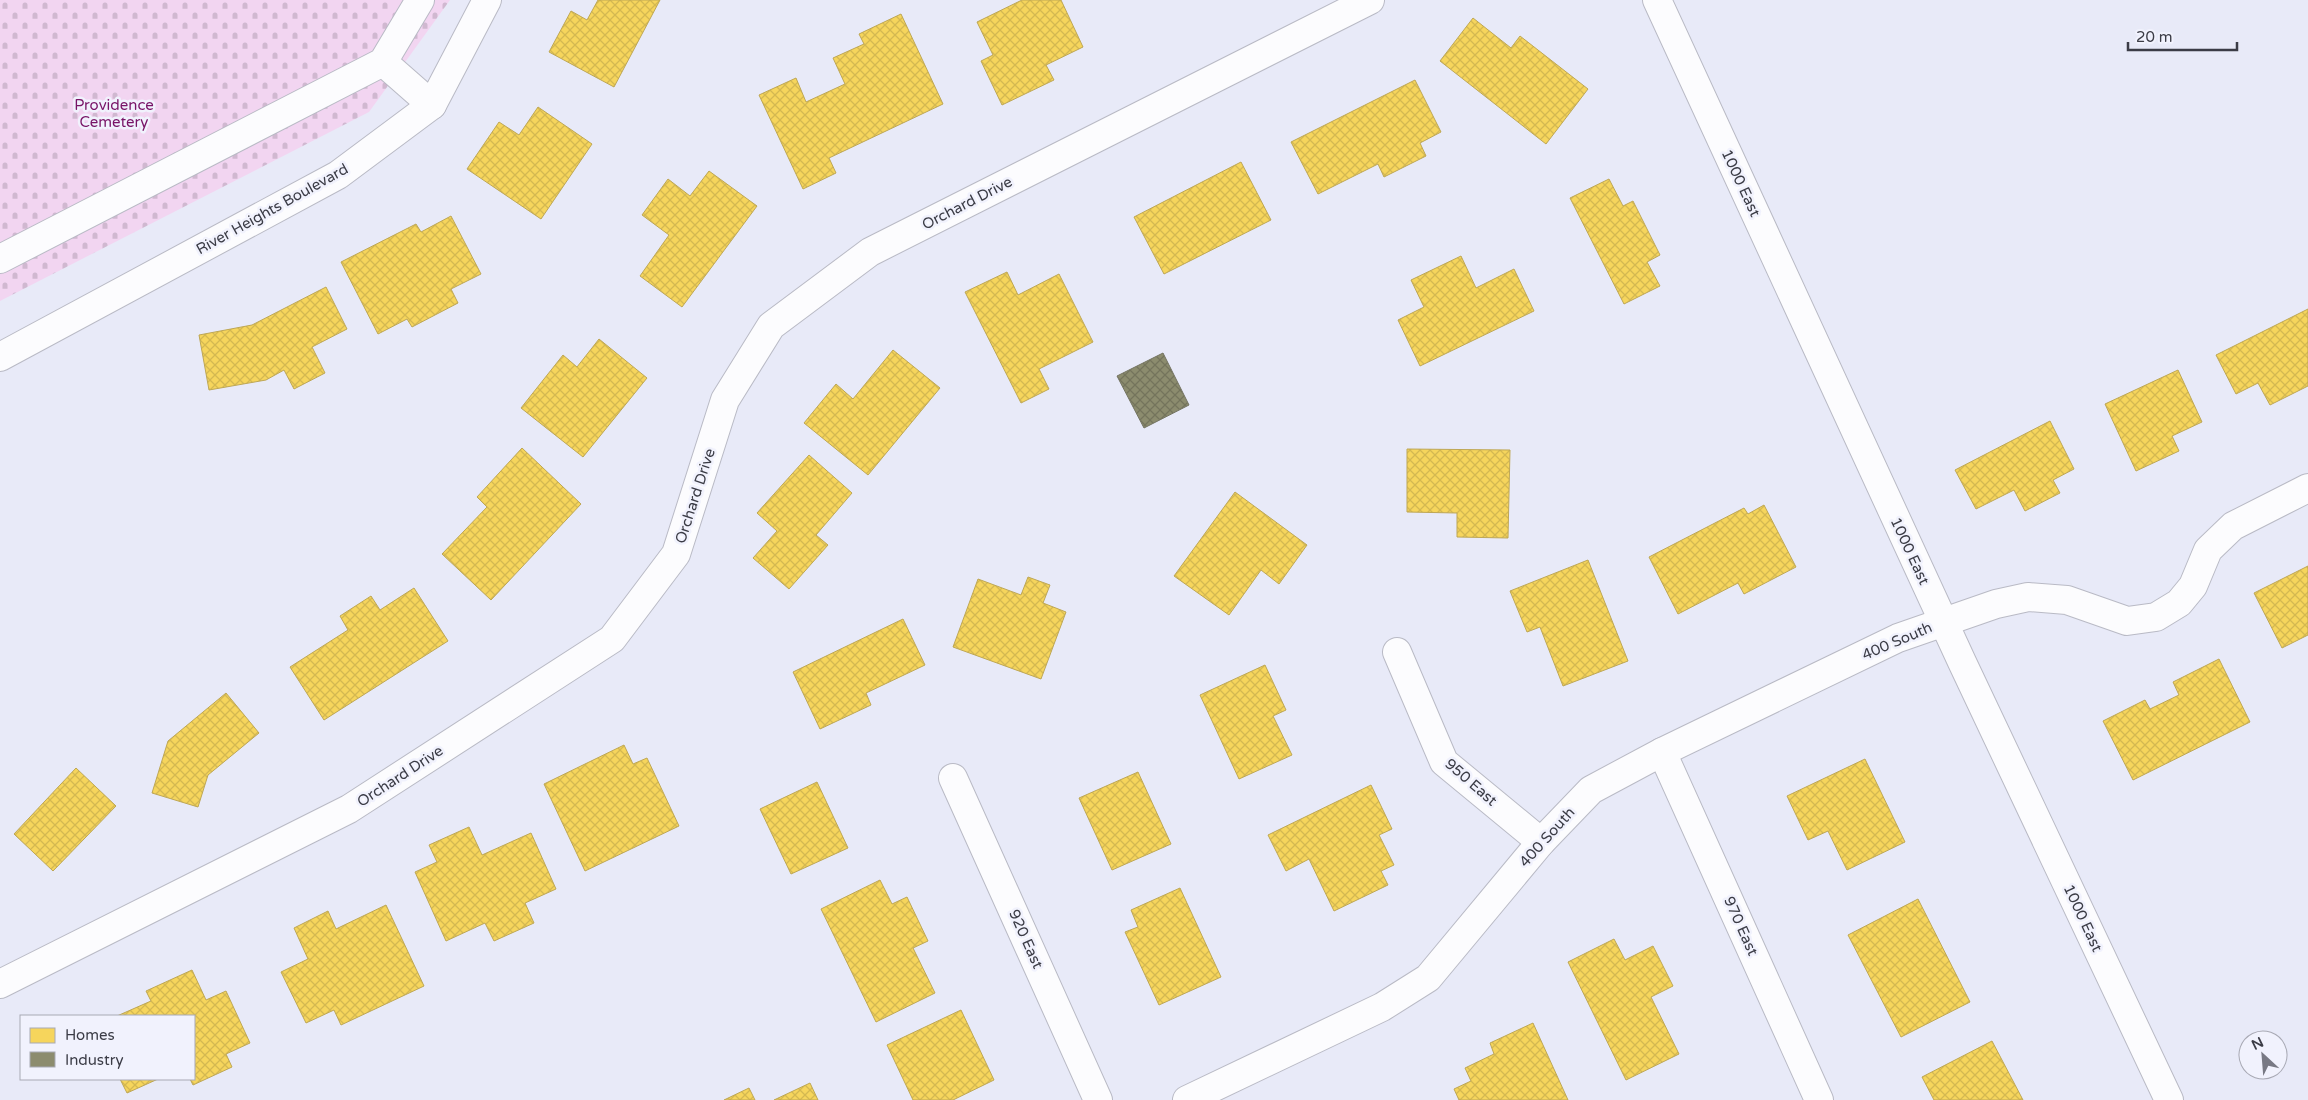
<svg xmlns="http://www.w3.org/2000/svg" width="2308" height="1100" font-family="'Varela Round',sans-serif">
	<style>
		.cemetery { fill: url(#cemetery-stones) }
		.homes { fill: url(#homes-cross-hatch); stroke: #bea755 }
		.industry { fill: url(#industry-cross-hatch); stroke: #747462 }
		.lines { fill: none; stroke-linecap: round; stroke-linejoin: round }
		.minor-casing { stroke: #b9bac5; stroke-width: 30 }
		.minor { stroke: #fcfcfe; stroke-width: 28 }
		.labels { text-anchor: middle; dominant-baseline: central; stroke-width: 5; stroke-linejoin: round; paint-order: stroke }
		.park-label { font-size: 15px; fill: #781467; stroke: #f1f2fd }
		.street-label { font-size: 15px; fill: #3b3c46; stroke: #f1f2fd }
	</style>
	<defs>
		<pattern id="cemetery-stones" width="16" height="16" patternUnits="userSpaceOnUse" patternTransform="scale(1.25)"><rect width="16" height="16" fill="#f2d5f1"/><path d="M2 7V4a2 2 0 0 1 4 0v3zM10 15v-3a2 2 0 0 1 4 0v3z" fill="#d0b8d0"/></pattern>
		<pattern id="homes-cross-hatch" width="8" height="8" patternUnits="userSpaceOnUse" patternTransform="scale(1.25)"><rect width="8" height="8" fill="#f6d55c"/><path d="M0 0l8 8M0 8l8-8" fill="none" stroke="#d4b851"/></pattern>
		<pattern id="industry-cross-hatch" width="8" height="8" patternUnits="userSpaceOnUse" patternTransform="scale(1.25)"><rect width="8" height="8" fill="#8c8c6e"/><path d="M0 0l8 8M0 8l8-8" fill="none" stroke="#74745c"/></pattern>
	</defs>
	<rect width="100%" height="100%" fill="#e8eaf8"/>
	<path class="cemetery" d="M0,0H450L369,112L0,301Z"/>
	<g class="homes">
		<path d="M598,0H660L614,87L549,52L571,11L587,20Z"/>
		<path d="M1022,0H1061L1083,47L1046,65L1054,80L1002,105L981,61L993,55L977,22Z"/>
		<path d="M901,14L943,104L829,158L836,173L803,189L759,95L796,78L806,102L845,84L833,58L864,44L859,34Z"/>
		<path d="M1473,18L1511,48L1520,36L1588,89L1546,144L1440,61Z"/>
		<path d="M1415,80L1441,132L1420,143L1426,156L1384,177L1378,164L1318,194L1291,142Z"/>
		<path d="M538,107L592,144L541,219L467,169L499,122L519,135Z"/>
		<path d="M1241,162L1271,220L1164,274L1134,217Z"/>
		<path d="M709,171L757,206L682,307L640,276L669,235L642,215L668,179L690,196Z"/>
		<path d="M1609,179L1623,206L1633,201L1660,255L1647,262L1660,286L1624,304L1570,198Z"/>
		<path d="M451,216L481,274L451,289L458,303L412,327L407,319L378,334L341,262L416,224L421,232Z"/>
		<path d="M1461,256L1476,288L1514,269L1534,311L1420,366L1398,320L1424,307L1411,280Z"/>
		<path d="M1007,272L1018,295L1059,274L1093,342L1039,369L1049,389L1021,403L965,292Z"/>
		<path d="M326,287L347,329L312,347L325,373L294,389L284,370L266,380L209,390L199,335L252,325Z"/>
		<path d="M2308,309V386L2270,405L2258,383L2236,394L2216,355Z"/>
		<path d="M599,339L647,378L583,457L521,408L563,355L577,367Z"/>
		<path d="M893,350L940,388L868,475L804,423L836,384L853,399Z"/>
		<path d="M2178,370L2202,422L2172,436L2179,451L2136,471L2105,404Z"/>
		<path d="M2050,421L2074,469L2053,480L2060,493L2025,511L2014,490L1976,509L1955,470Z"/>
		<path d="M522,448L581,504L491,600L442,554L487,507L477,497Z"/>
		<path d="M1407,449L1510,450L1508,538L1457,537V513L1407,512Z"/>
		<path d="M809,455L852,493L816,535L828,545L789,589L753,558L777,531L757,513Z"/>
		<path d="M1235,492L1307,545L1279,584L1261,570L1229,615L1174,576Z"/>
		<path d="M1764,505L1796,567L1744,594L1738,583L1678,614L1649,557L1744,508L1748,514Z"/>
		<path d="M1588,560L1628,661L1563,686L1540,627L1527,632L1510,591Z"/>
		<path d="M2308,566V635L2282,648L2254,593Z"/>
		<path d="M1028,577L1050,585L1043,603L1066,612L1041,679L953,647L978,579L1021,595Z"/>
		<path d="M414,588L448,641L324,720L290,667L348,630L340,616L371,596L380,610Z"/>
		<path d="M903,619L925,665L866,693L871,705L820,729L793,672Z"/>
		<path d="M2219,659L2250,722L2133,780L2103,721L2145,700L2150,709L2179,695L2173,682Z"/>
		<path d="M1265,665L1286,710L1273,716L1292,755L1239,779L1200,695Z"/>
		<path d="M226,693L259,733L208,775L198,807L152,793L168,741Z"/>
		<path d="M624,745L633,764L647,758L679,826L585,871L544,784Z"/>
		<path d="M1865,759L1905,842L1847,870L1828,831L1808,840L1787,796Z"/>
		<path d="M76,768L116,806L53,871L14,834Z"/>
		<path d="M1138,772L1171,844L1112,870L1079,798Z"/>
		<path d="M817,782L848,848L791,874L760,809Z"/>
		<path d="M1371,785L1392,829L1379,835L1394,865L1381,871L1388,885L1334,911L1309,859L1286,871L1268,835Z"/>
		<path d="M469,827L482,855L531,833L556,889L525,903L534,923L494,941L485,923L446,941L415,872L437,862L429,845Z"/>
		<path d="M880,880L892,904L907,897L928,941L913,948L935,993L876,1022L821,909Z"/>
		<path d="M1180,888L1221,977L1159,1005L1125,932L1138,927L1131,910Z"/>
		<path d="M1918,899L1970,1002L1901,1037L1848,935Z"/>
		<path d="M386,905L424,986L341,1025L334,1010L306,1023L281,972L308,959L294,928L328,911L336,929Z"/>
		<path d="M1614,939L1625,960L1653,946L1673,986L1651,997L1679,1054L1626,1080L1568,962Z"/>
		<path d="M192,970L206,1000L226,991L250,1043L226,1054L232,1067L193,1085L190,1079H194V1016H117L151,1001L146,991Z"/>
		<path d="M961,1010L994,1080L953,1100H913L887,1045Z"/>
		<path d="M1533,1023L1568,1100H1459L1454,1089L1471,1081L1465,1068L1494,1054L1490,1043Z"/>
		<path d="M1992,1041L2023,1100H1934L1922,1077Z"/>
		<path d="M120,1079H158L127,1093Z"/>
		<path d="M810,1083L818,1100H774Z"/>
		<path d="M749,1088L755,1100H724Z"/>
	</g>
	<path class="industry" d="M1163,353L1189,405L1144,428L1117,376Z"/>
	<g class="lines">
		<g class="minor-casing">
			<g id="minor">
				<path d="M1657,0L1962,662L2169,1100"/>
				<path d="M383,62L432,105"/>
				<path d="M0,259L383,62L420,0"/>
				<path d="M0,357L338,175L432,105L487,0"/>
				<path d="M1397,652L1444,762L1541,842"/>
				<path d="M1662,752L1819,1100"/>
				<path d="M953,778L1098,1100"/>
				<path d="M0,984L349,809L612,639L676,554L725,400L771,326L870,252L1370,0"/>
				<path d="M1187,1100L1382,1007L1428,978L1541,842L1591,790L1662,752L1898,638L1996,604L2028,597L2067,600L2127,621L2156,617L2179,603L2193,586L2208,550L2233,526L2308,488"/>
			</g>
		</g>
		<use href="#minor" class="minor"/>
	</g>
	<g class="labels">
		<g class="park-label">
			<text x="114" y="105">Providence<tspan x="114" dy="17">Cemetery</tspan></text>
		</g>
		<g class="street-label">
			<text transform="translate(1741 183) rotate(65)">1000 East</text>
			<text transform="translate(967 203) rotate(-27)">Orchard Drive</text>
			<text transform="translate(272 209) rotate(-29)">River Heights Boulevard</text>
			<text transform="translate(695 496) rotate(-72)">Orchard Drive</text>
			<text transform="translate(1910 551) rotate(65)">1000 East</text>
			<text transform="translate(1897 641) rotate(-23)">400 South</text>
			<text transform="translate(400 776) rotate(-33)">Orchard Drive</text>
			<text transform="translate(1471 782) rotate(41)">950 East</text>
			<text transform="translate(1547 837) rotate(-48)">400 South</text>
			<text transform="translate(2083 918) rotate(65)">1000 East</text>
			<text transform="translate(1741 926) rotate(66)">970 East</text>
			<text transform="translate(1026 939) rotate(66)">920 East</text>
		</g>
	</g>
	<rect x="20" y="1015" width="175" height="65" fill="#f1f2fd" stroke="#a8a9b4"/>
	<rect x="30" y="1028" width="25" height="15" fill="#f6d55c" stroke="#a8a9b4"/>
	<text x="65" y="1040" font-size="15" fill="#3b3c46">Homes</text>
	<rect x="30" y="1052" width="25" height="15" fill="#8c8c6e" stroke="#a8a9b4"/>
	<text x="65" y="1065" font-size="15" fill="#3b3c46">Industry</text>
	<g transform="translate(2263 1055) rotate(334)"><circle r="24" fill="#f1f2fd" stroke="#a8a9b4"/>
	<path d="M0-4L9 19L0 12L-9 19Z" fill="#787984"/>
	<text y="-8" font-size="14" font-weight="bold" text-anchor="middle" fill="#3b3c46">N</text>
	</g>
	<path d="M2128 42v8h109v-8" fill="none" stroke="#3b3c46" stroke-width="2.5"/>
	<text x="2136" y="42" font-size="15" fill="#3b3c46" stroke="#f1f2fd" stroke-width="4" paint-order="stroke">20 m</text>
</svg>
